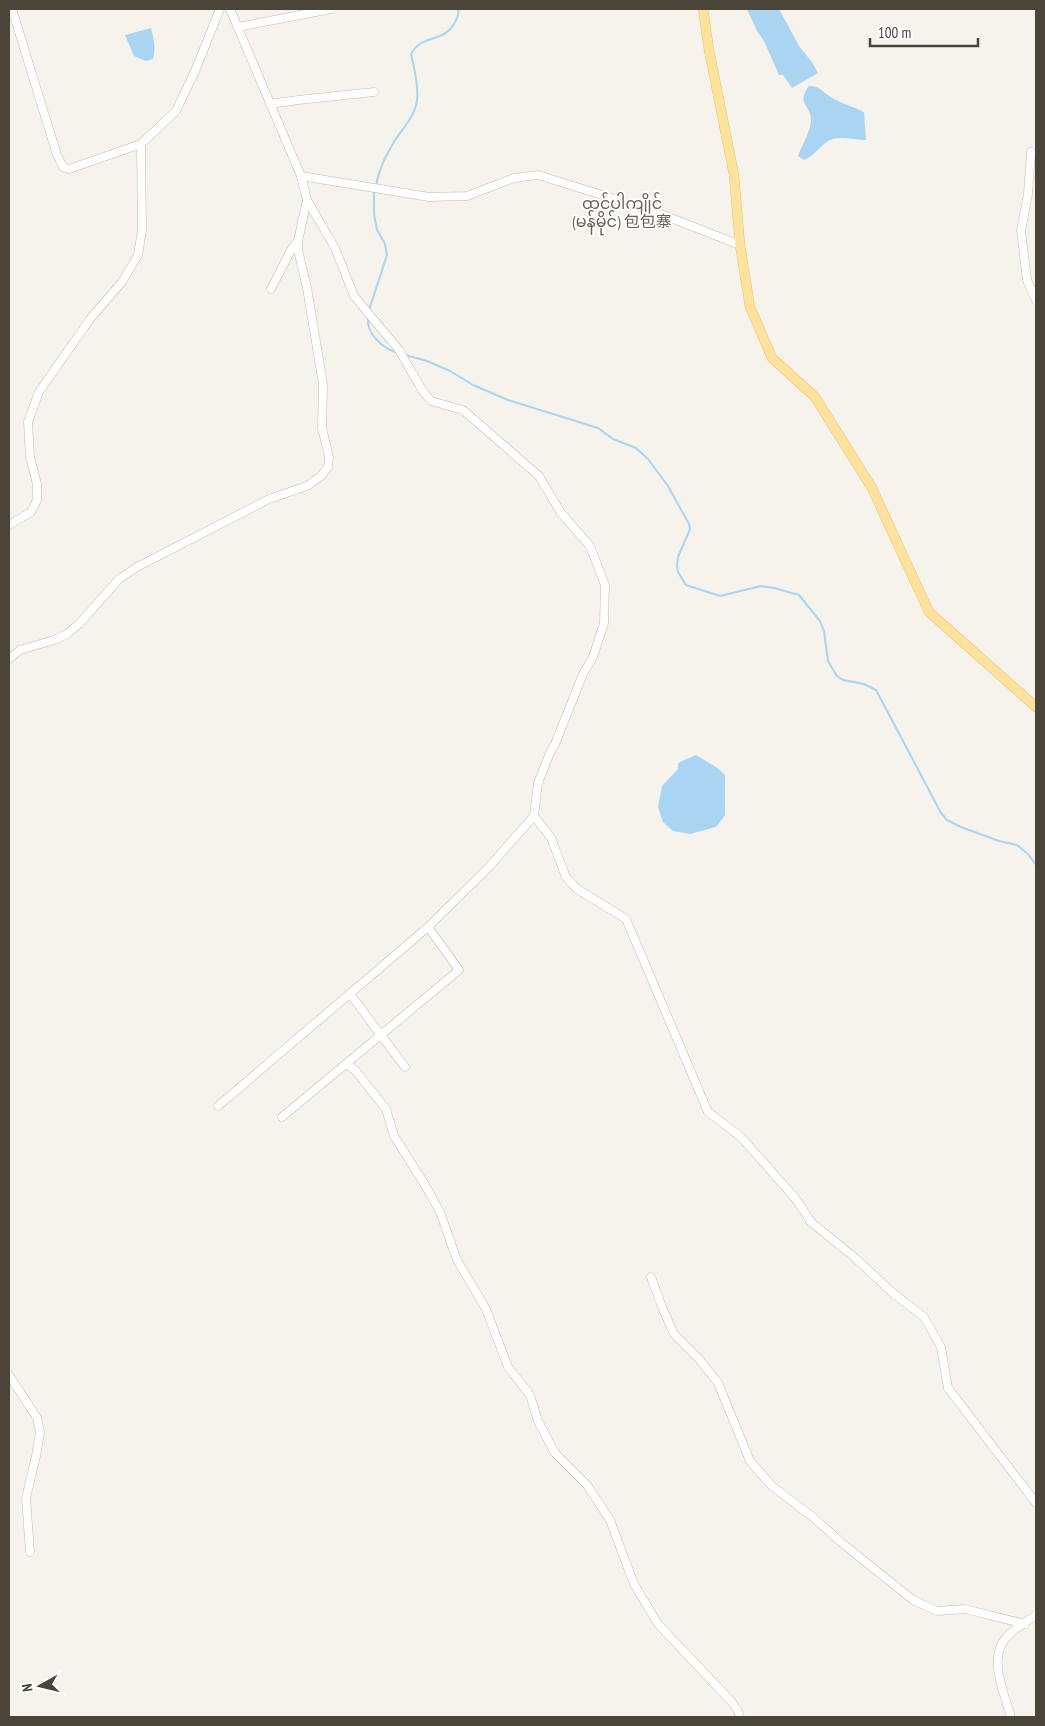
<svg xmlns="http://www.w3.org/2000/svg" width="1045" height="1726" font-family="'PT Sans Narrow','Noto Sans SC','Noto Sans Myanmar',sans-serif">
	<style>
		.water { fill: #a9d4f2 }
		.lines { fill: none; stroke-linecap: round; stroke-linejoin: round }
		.stream { stroke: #a9d4f2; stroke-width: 2 }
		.minor-casing { stroke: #c2bbae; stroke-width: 9 }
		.major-casing { stroke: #e6c16a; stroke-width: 10 }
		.minor { stroke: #fff; stroke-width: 8 }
		.major { stroke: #ffe39c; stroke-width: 9 }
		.labels { text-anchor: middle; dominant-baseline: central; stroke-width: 4; stroke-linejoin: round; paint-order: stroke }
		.quarter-label { font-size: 16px; fill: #6e6250; stroke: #fff }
	</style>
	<rect width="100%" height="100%" fill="#f6f3ec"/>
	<g class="water">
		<path d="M747,9H779L799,46L812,62L818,73L792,88L783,75H779L764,41L757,31Z"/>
		<path d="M151,28C154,40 156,48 153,59L146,61L134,56L125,35Z"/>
		<path d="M809,86C821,86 824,94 834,99C843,104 854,107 864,112L866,140C856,140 843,136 833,139C822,142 815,156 804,160L798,156C802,145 809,134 811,122C812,104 795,105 809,86Z"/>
		<path d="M696,755L716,767L725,775V815L716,827L690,834L673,831L663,822L658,807L662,786L678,769V764L680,762Z"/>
	</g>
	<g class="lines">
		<g class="stream">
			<path d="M376,186C378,173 384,159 391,147C399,131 415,119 417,100C419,85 414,68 411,54C422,33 446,44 456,20C458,16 459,14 458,9"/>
			<path d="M369,310L387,255L385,244L377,230L374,214V191"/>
			<path d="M368,318C366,333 383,349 398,353"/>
			<path d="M405,355L427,361L450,371L473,385L508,400L598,428L613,439L636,448L648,459L668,486L689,524L690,529L678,557L677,565L678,572L686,585L720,596L761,586L774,588L799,595L820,621L824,631L828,661L837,676L843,680L864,684L876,690L941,813L947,820L961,827L999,841L1017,845L1028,854L1036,865"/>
		</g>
		<g class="minor-casing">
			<g id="minor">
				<path d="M12,9L57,155L63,167L69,169L141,144"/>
				<path d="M238,27L331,9"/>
				<path d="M270,104C280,102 288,102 298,100C323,97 349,95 374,92"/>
				<path d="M1031,152L1028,194L1021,231L1027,280L1036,300"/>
				<path d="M301,176L429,197L467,196L514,178L538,175L653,211L740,245"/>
				<path d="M271,289L291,250L298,241"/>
				<path d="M9,525L31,512L37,500V484L30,457L28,422L39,392L90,319L122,282L138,255L142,230L141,144L176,111L195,71L220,9"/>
				<path d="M9,659L20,650L54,640L67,634L79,624L119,579L137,567L269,499L307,486L321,476L328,467L329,457L322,428L323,384L307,288L298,250V241L307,200"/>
				<path d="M534,816L551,838L566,877L577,889L626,919L708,1112L740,1136L796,1199L811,1222L854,1257L894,1294L924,1317L941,1347L948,1388L1036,1503"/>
				<path d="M350,994L405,1067"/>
				<path d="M347,1064L355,1070L386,1109L394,1136L425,1185L440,1212L457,1260L486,1309L508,1367L530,1395L538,1421L555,1453L587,1485L610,1520L634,1584L658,1624L731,1701L738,1711L740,1717"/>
				<path d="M218,1106L400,951L428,927L488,868L534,816L538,783L550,753L555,744L583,674L593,657L604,623L605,585L590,546L561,513L539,476L463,410L431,401L422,390L399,350L354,296L335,248L307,200L301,176L230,9"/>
				<path d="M282,1117L459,970L428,927"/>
				<path d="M651,1277L662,1307L674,1334L699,1359L718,1383L750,1461L772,1486L814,1518L842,1543L913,1600L937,1611L965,1609L1025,1624"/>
				<path d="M9,1375L37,1418L40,1432L36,1456L26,1498L30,1552"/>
				<path d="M1011,1717C1005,1695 988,1660 1005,1639C1012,1629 1027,1622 1036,1615"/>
			</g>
		</g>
		<g class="major-casing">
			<path id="major" d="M703,9L709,50L734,175L740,245L750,307L772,358L815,397L872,488L929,612L1036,707"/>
		</g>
		<use href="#minor" class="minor"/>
		<use href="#major" class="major"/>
	</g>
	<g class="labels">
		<g class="quarter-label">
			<text x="622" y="203">ထင်ပါကျိုင်<tspan x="622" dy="18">(မန်မိုင်) 包包寨</tspan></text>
		</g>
	</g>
	<rect width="1045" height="1726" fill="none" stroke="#4b4439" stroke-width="20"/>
	<g transform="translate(40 1686) rotate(262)" stroke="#ffffff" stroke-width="4" paint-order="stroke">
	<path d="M0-4L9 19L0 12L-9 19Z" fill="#4b4439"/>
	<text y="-8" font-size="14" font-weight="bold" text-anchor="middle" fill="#4b4439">N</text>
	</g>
	<path d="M870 38v8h108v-8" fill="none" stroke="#4b4439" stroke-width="2.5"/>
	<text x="878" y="38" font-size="15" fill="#4b4439" stroke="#ffffff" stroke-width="4" paint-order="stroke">100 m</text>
</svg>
